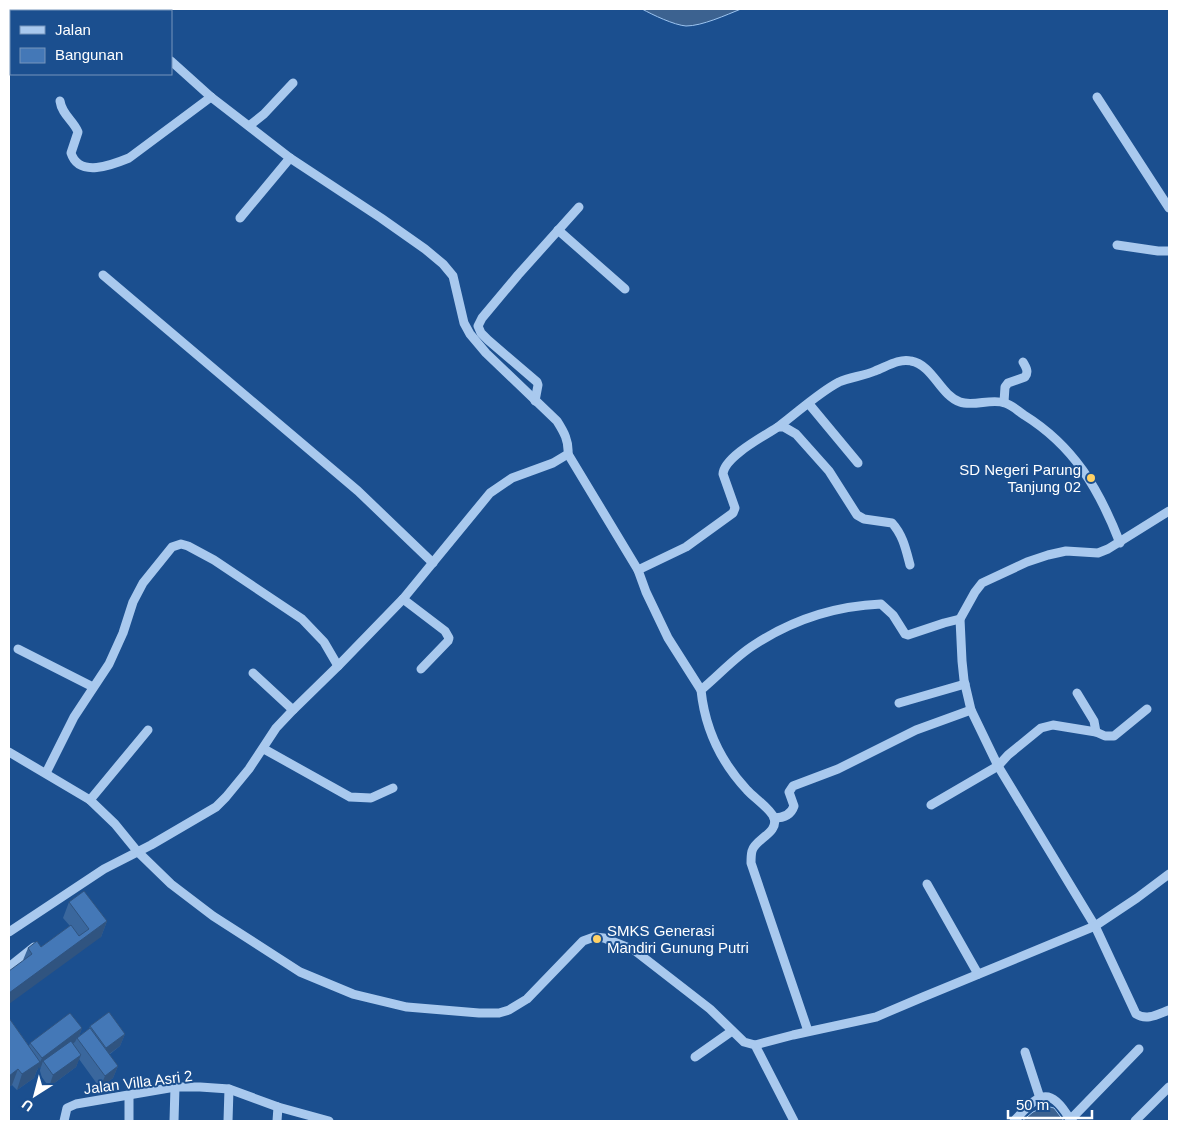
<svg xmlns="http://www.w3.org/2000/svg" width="1178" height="1130" font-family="Arial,sans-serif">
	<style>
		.water { fill: #3c6290; stroke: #9cc4f0 }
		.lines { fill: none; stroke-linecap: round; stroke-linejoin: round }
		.minor { stroke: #a9c9ee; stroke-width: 9 }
		.wall { fill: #3a679d }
		.shaded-wall { fill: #305480 }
		.building { fill: #4478b7; stroke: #305480 }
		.poi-dot { fill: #ffd166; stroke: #1b4f8f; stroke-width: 2 }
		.labels { text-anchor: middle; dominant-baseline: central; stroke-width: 4; stroke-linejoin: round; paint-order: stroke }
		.poi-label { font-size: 15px; fill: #fff; stroke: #1b4f8f; text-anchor: end }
		.street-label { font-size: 15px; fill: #fff; stroke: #1b4f8f }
	</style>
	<rect width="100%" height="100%" fill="#1b4f8f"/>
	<g class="water">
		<path d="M642,9H741C726,15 702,26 686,26C674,25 653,15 642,9Z"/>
		<path d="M1046,1106L1054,1108L1064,1121H1022L1033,1112Z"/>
	</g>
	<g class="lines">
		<g class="minor">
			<path d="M105,9L107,11"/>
			<path d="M1097,97L1169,208"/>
			<path d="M60,101C62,115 73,120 78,132L71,153C79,178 112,165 129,158L211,97"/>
			<path d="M249,126L264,114L293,83"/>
			<path d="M240,218L290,158"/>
			<path d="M558,230L625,289"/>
			<path d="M1117,245L1158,251H1169"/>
			<path d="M103,275L358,491L433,563"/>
			<path d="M535,401L538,385L537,382L488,340L481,333L478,326L482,318L518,275L579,207"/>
			<path d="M1004,402L1005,387L1008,383L1025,377C1029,372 1026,367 1023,362"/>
			<path d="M809,404L858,463"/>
			<path d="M778,427C797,413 818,393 839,382C850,377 864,376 875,371C886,367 899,358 911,361C933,365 940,395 960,402C973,407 992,398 1005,403C1012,405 1018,411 1024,415C1074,446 1099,489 1120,543"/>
			<path d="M568,454L638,570L646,592L668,638L701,690"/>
			<path d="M1169,511L1108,549L1098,553L1066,551L1048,555L1027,562L982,583L975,592L960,619L962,661L964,680L971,710L998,766L1095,926L1136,1014C1147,1021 1158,1014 1169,1010"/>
			<path d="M638,570L686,547L733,513L735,508L723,474C724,457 764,436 778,427H784L796,434L829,471L857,515L864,519L892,523C903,535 906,550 910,565"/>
			<path d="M403,599L445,631L449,638L448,641L421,669"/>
			<path d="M18,649L93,687"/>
			<path d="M253,673L293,710"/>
			<path d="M1077,693L1094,721L1096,732"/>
			<path d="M899,703L965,684"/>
			<path d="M264,749L350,797L371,798L393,788"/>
			<path d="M9,752L90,800L115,824L137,851L171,884L213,916L300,972L353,994L407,1007L479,1013H499L509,1010L527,999L583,941L594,937L604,938L634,950L710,1009L744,1042L755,1045L794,1121"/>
			<path d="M46,773L74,717L109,664L123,633L133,602L143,583L172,547L181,544L188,546L214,560L302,619L324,642L338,666"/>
			<path d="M90,800L148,730"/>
			<path d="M931,805L998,766L1008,755L1041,728L1053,725L1096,732L1105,736H1114L1147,709"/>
			<path d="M774,818C783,818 791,815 794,806L789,792L793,786L838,769L916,730L971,710"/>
			<path d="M927,884L978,974"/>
			<path d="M9,932L104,869L151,845L216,807L226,797L249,769L276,728L293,710L338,666L403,599L490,493L512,478L553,463L568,454C569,441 564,432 557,421L486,353L470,334L464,323L453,276L443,264L425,249L381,218L290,158L211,97L171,61"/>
			<path d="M9,967L34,947"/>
			<path d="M808,1031L751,863C751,859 751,855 752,851C755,839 779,833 774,818C771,809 753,797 747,790C720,761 705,729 701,690C719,675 735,657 754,645C792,620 836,606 881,604L893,615L905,634L908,635L944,623L960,619"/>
			<path d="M755,1045L793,1035L876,1017L923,997L1095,926L1137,898L1169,874"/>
			<path d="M1025,1052L1040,1098"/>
			<path d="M695,1057L732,1031"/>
			<path d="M1070,1120L1139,1049"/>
			<path d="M64,1121L67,1108L76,1104L175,1087H200L229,1089L278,1107L329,1121"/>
			<path d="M129,1121V1095"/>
			<path d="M174,1121L175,1087"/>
			<path d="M228,1121L229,1089"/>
			<path d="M277,1121L278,1107"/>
			<path d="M1014,1121C1038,1095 1049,1083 1071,1121"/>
			<path d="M1135,1121L1169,1087"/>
		</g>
	</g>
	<g class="wall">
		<path d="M69,902L107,921L101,937L23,960L28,948L41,947L70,926L63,918Z"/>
		<path d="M9,1018L29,1046L30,1043L82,1028L79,1036L89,1029L90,1026L125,1034L120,1046L109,1055L118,1066L113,1078L100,1088L79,1059L76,1067L49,1087L39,1073L41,1067L37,1070L34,1078L17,1090L12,1085L9,1087Z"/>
	</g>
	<g class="shaded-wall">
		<path d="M107,921L101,937L9,1004V993Z"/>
		<path d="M82,1028L78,1039L77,1038L75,1042L45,1064L43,1061L41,1067L37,1070L34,1078L17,1090L22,1074L40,1062L42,1058Z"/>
		<path d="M125,1034L120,1046L101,1060L106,1048Z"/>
		<path d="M81,1055L76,1067L49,1087L53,1075Z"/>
		<path d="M118,1066L113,1078L100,1088L105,1076Z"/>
		<path d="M18,1069L12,1085L9,1087V1076Z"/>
	</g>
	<g class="building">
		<path d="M84,891L107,921L9,993V971L32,954L28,948L37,941L41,947L71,925L79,936L89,929L69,902Z"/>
		<path d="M109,1012L125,1034L106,1048L90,1026Z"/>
		<path d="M70,1013L82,1028L42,1058L30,1043Z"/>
		<path d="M9,1018L40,1062L22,1074L18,1069L9,1076Z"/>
		<path d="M90,1028L118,1066L105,1076L77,1038Z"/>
		<path d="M71,1041L81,1055L53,1075L43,1061Z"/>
	</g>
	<g class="poi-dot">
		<circle cx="1091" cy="478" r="5"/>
		<circle cx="597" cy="939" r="5"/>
	</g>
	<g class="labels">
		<g class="poi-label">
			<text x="1081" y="469">SD Negeri Parung<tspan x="1081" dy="17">Tanjung 02</tspan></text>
			<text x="607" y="930" text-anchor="start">SMKS Generasi<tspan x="607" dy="17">Mandiri Gunung Putri</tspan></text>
		</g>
		<g class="street-label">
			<text transform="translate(138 1082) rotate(-7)">Jalan Villa Asri 2</text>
		</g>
	</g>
	<rect width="1178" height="1130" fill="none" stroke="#ffffff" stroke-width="20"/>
	<rect x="10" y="10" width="162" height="65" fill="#1b4f8f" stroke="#7695bc"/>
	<rect x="20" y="26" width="25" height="8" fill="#a9c9ee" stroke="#7695bc"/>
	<text x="55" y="35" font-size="15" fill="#ffffff">Jalan</text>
	<rect x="20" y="48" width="25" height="15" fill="#4478b7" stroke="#7695bc"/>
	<text x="55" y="60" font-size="15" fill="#ffffff">Bangunan</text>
	<g transform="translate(35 1095) rotate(216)" stroke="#1b4f8f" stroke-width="4" paint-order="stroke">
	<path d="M0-4L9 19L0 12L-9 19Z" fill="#ffffff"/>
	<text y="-8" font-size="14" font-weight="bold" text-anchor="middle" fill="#ffffff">U</text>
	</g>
	<path d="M1008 1110v8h84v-8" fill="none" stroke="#ffffff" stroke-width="2.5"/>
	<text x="1016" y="1110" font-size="15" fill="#ffffff" stroke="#1b4f8f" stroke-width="4" paint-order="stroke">50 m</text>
</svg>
